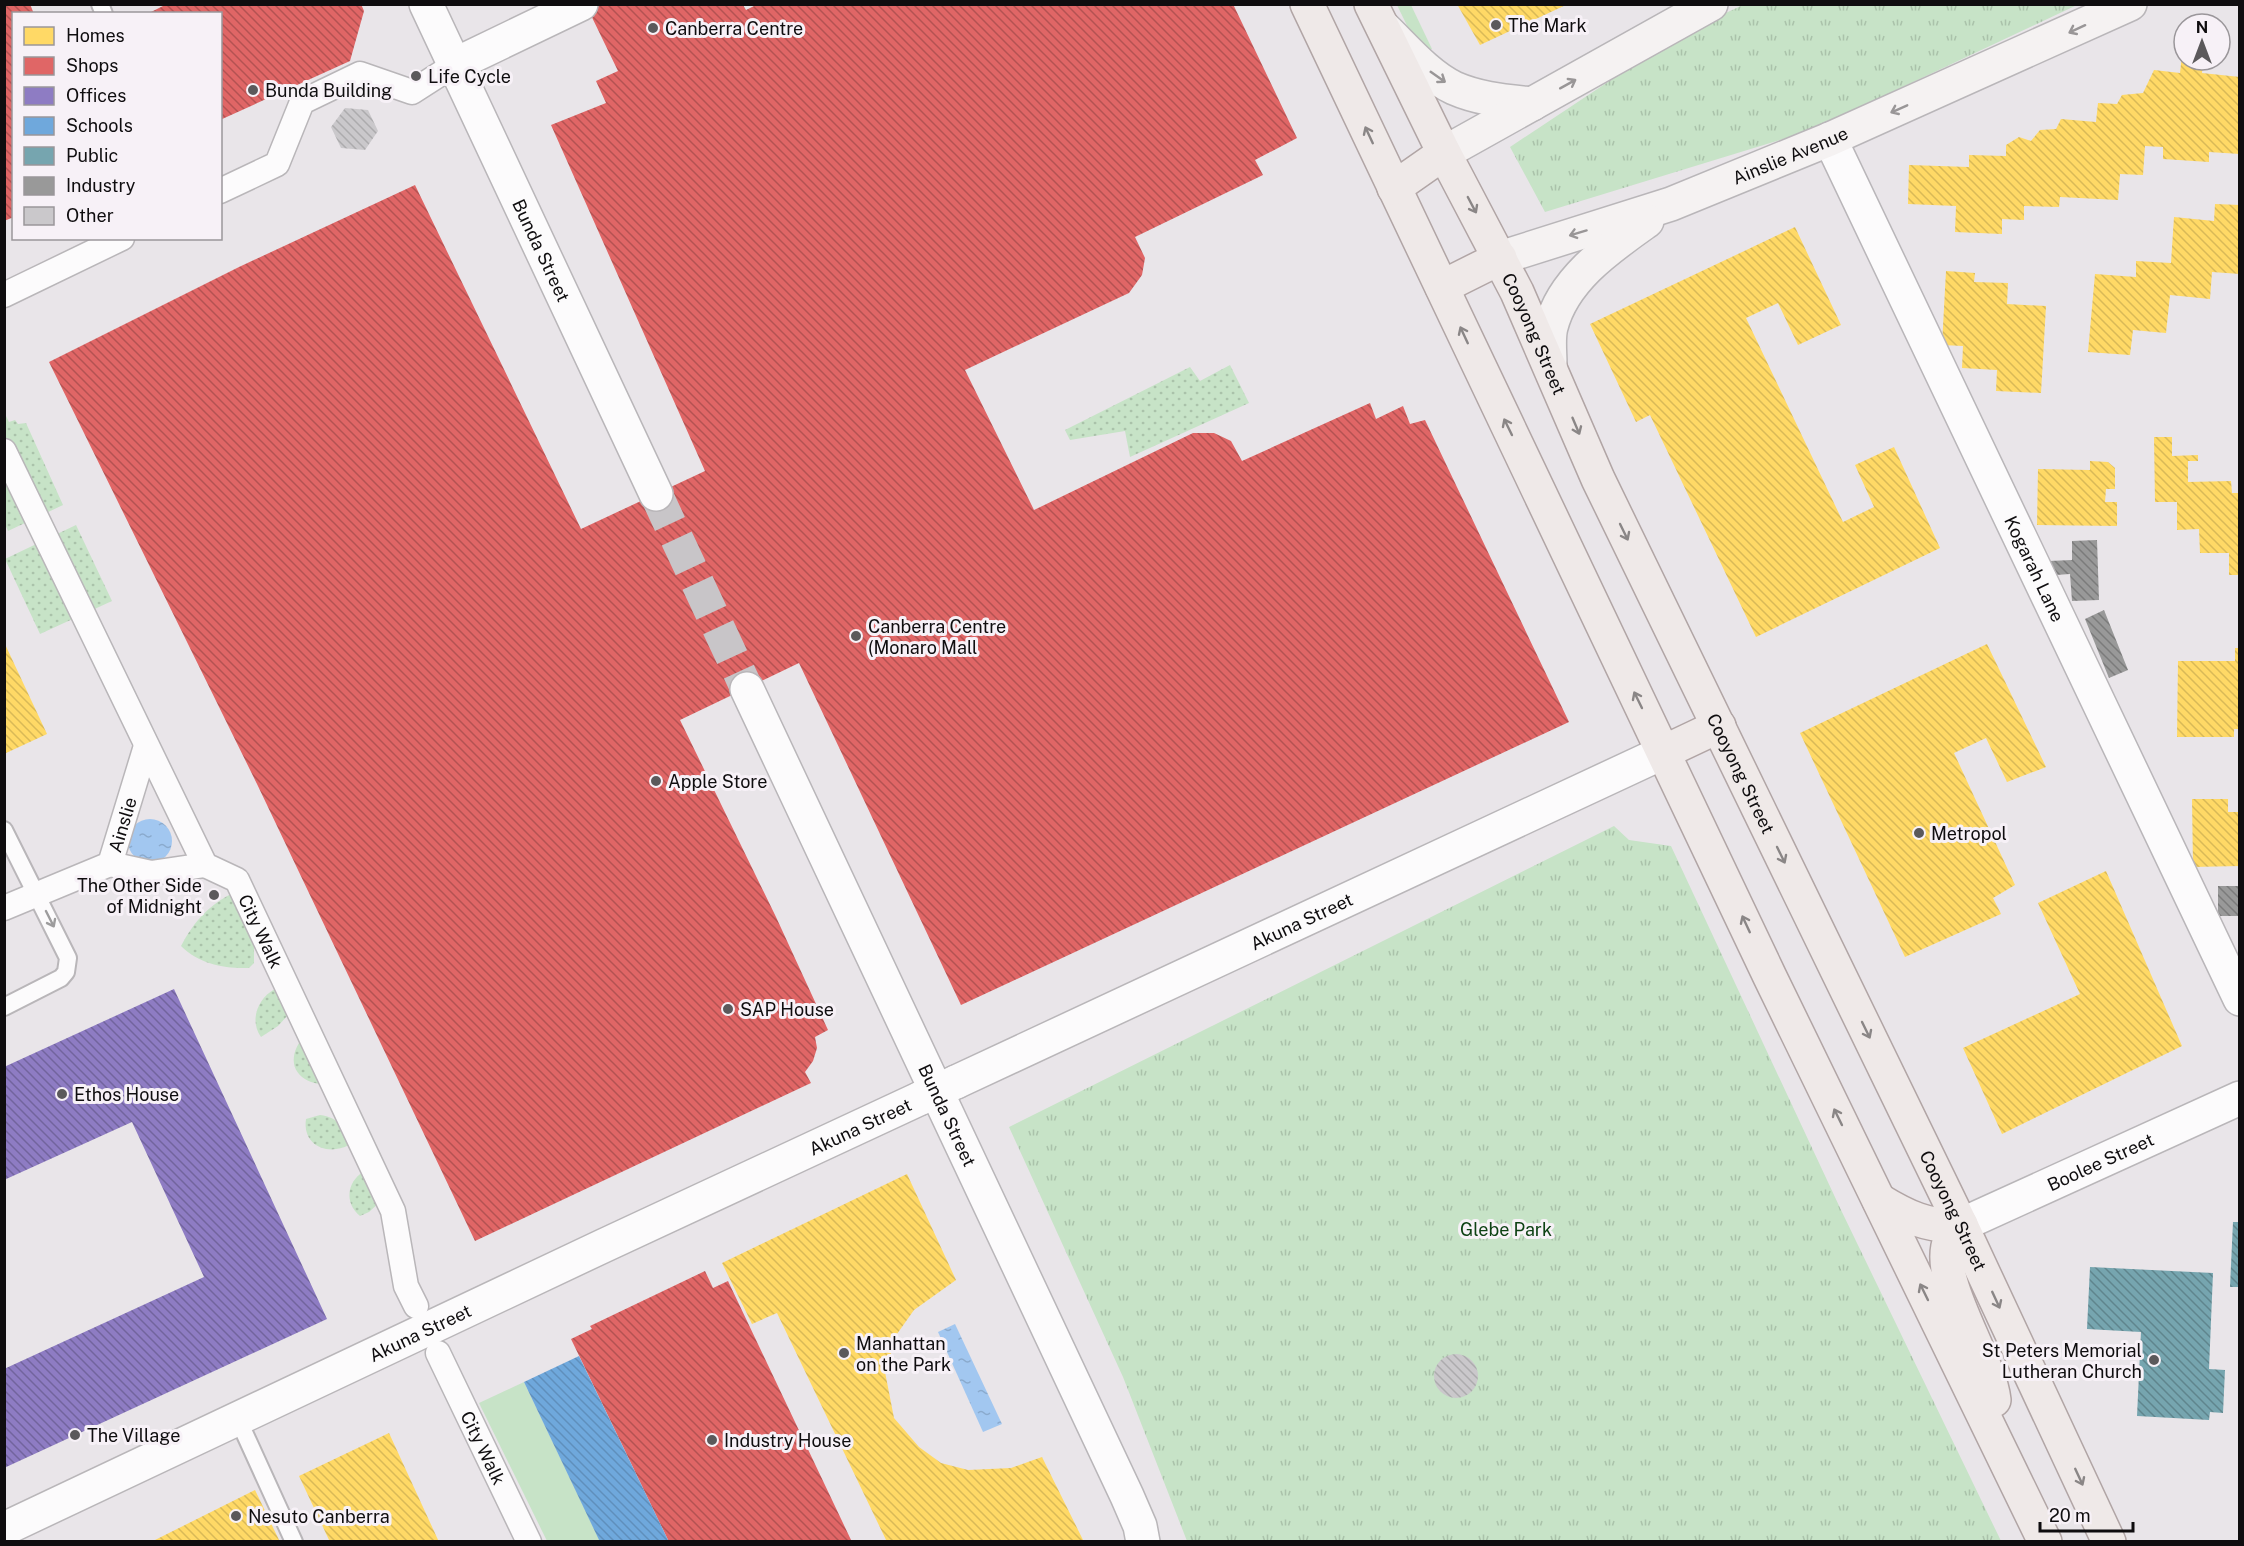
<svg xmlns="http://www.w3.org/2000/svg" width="2244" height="1546" font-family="'Public Sans',sans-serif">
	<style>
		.grass { fill: url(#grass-dots) }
		.park { fill: url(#park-tufts) }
		.garden { fill: #c7e3c7 }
		.water { fill: url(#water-ripples) }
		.homes { fill: url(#homes-back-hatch) }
		.shops { fill: url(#shops-back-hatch) }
		.offices { fill: url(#offices-back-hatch) }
		.schools { fill: url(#schools-back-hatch) }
		.public { fill: url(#public-back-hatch) }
		.industry { fill: url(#industry-back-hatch) }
		.building { fill: url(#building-back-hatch) }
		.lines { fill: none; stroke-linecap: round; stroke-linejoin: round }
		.minor-tunnel { stroke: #c8c5c8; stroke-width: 33; stroke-dasharray: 33 16; stroke-linecap: butt }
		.service-casing { stroke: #b9b6b9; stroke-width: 20 }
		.pedestrian-casing { stroke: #b9b6b9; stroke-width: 27 }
		.minor-casing { stroke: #b9b6b9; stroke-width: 36 }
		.tertiary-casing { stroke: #b9b6b9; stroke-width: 36 }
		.secondary-casing { stroke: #b9b6b9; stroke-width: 36 }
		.primary-casing { stroke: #b1a5a5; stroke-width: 36 }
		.service { stroke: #fcfbfc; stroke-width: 16 }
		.pedestrian { stroke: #fcfbfc; stroke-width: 24 }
		.minor { stroke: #fcfbfc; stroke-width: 33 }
		.tertiary { stroke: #fcfbfc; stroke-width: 33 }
		.secondary { stroke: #f5f2f2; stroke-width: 33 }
		.primary { stroke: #efe9e8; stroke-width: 33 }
		.oneway { stroke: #999697 }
		.oneway2 { stroke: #8a8686 }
		.oneway3 { stroke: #9d9c9d }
		.poi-dot { fill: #5b595b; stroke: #f7f1f7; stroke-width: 2 }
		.labels { text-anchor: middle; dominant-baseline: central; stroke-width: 6; stroke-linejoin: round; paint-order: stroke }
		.poi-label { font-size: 18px; fill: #0f0d0f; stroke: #f7f1f7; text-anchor: start }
		.street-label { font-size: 18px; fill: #0f0d0f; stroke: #f7f1f7 }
		.park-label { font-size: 18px; fill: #0e4214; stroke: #f7f1f7 }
	</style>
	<defs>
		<pattern id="grass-dots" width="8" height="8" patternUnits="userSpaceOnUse" patternTransform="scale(1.5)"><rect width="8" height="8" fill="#c7e3c7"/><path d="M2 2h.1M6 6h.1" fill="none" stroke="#aac2aa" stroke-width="1.8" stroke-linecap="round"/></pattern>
		<pattern id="park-tufts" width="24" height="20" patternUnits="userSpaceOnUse" patternTransform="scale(1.5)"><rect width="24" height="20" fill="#c7e3c7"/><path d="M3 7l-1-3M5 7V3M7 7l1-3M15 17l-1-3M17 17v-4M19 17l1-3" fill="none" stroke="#aac2aa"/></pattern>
		<pattern id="water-ripples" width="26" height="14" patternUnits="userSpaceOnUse" patternTransform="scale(1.5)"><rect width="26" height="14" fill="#a2c7f0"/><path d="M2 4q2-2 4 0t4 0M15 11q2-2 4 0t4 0" fill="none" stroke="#8aaacd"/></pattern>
		<pattern id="homes-back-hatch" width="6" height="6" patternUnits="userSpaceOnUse" patternTransform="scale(1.5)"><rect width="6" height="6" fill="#ffd966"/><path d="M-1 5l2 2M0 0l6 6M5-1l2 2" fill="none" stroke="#d9b957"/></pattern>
		<pattern id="shops-back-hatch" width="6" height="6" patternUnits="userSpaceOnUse" patternTransform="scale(1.5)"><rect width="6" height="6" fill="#e06666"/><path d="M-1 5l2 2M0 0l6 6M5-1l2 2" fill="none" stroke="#b45252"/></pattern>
		<pattern id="offices-back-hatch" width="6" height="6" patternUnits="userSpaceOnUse" patternTransform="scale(1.5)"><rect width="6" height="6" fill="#8e7cc3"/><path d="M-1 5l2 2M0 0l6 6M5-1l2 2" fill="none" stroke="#72649d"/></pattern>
		<pattern id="schools-back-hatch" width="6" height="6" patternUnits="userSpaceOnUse" patternTransform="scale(1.5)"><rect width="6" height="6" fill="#6fa8dc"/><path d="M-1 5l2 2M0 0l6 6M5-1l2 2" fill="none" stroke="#5f8fbc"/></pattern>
		<pattern id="public-back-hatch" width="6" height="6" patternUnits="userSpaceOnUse" patternTransform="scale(1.5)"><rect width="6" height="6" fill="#76a5af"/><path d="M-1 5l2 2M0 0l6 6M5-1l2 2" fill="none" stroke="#5f858d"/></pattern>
		<pattern id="industry-back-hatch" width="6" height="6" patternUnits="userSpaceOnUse" patternTransform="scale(1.5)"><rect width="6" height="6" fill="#999"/><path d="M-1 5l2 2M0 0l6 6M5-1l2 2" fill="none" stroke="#7b7b7b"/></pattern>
		<pattern id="building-back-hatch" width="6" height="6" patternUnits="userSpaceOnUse" patternTransform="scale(1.5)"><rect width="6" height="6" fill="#cac8cb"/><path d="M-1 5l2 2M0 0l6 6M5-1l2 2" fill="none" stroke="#acabad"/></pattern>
	</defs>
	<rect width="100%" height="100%" fill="#e9e5e9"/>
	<g class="grass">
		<path d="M1230,365L1249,403L1130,457L1125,431L1070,440L1065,430L1190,367L1200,381Z"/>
		<path d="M6,416L9,422L15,420L18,424L26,423L63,505L8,531L4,522V417Z"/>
		<path d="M76,525L112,601L40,634L5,559Z"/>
		<path d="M235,892L254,939V963L249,968C225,969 199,964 181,946C194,921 210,904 235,892Z"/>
		<path d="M275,989L288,1015L278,1026L261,1037C249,1020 258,998 275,989Z"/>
		<path d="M304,1041L321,1078L319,1084C296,1080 287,1063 299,1043Z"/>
		<path d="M320,1115C339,1117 344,1129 349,1145C328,1156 302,1146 306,1119Z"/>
		<path d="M363,1172L380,1202L369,1212L360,1216C344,1203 347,1182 363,1172Z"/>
	</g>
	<g class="park">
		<path d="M1743,5H2077L1809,131L1545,212L1510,147L1680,34Z"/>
		<path d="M1614,826L1629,840L1671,846L1841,1210L2001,1541H1187L1123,1377L1009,1127Z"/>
	</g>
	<g class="garden">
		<path d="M1397,5H1411L1432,49L1426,52L1414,40Z"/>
		<path d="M524,1382L600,1541H547L479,1403Z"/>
	</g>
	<g class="water">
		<circle cx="150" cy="841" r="22"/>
		<path d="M955,1324L1002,1424L983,1432L938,1332Z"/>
	</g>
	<g class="homes">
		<path d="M1457,4H1568L1480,45Z"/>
		<path d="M2182,55H2184V60H2203L2202,73L2240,77V154L2209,152V162L2163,159V147L2145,146L2143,175L2120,174L2118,200L2060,197L2059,207L2024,206V220L2002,219V234L1955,232L1956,206L1908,204L1909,165L1969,167V155L2006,156V145L2019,137L2031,141L2040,130L2056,129L2061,119L2096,122L2098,103L2117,104L2122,95L2143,93L2154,70L2180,73Z"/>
		<path d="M2215,204L2240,205V274L2212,272L2210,299L2170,295L2166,333L2133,330L2130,355L2088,352L2095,274L2136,277V261L2171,263L2174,217L2214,221Z"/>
		<path d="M1795,227L1841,325L1798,345L1778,303L1746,318L1843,522L1874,507L1855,465L1894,447L1940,548L1756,637L1650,415L1636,422L1590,324Z"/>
		<path d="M1946,271L1975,273L1974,282L2008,283L2007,304L2046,306L2041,393L1996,391L1997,370L1962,368L1963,346L1942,345Z"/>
		<path d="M2154,437H2172V456L2198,455V461H2188V482L2231,481L2232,493H2240V575H2229V553H2200L2199,529L2177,530V502H2155Z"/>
		<path d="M2090,461L2108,462L2115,468V489H2106L2105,502H2117V526L2037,525L2038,469L2090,470Z"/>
		<path d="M4,642L47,734L4,754Z"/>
		<path d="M1987,644L2046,767L2007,782L1986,738L1954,753L2015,885L1993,898L2001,914L1905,957L1800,733Z"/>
		<path d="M2235,648H2240V729H2234V737H2177L2178,661H2235Z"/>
		<path d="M2192,799H2228V812H2240V866L2193,867Z"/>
		<path d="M2106,871L2182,1046L2002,1134L1963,1048L2080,994L2038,903Z"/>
		<path d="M907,1174L956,1280L914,1310L897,1334L885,1372L894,1418L919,1447L941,1463L968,1470L1011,1468L1042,1457L1084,1542H887L777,1313L752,1324L722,1263Z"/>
		<path d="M389,1433L439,1542H330L299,1476Z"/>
		<path d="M255,1490L280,1542H151Z"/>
	</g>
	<g class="shops">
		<path d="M4,4H30L34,14H14V217L4,221Z"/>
		<path d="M167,4H361L364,11L350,61L220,120V14H147Z"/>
		<path d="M758,4H1233L1297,138L1255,160L1263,175L1135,237L1145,258L1142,275L1129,293L965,370L1034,510L1193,433H1214L1231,441L1242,461L1370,403L1376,419L1403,406L1410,424L1425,420L1569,722L961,1005L799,663L680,720L776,917L828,1030L815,1037L817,1048L813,1061L805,1072L811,1083L475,1241L257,784L49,362L239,267L415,185L581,529L705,471L551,125L606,103L596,81L618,71L586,5H743L746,10Z"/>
		<path d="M705,1271L713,1288L728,1281L852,1542H669L571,1339L592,1329L590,1326Z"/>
	</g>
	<path class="offices" d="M174,989L327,1319L4,1468V1369L204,1277L132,1122L4,1180V1067Z"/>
	<path class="schools" d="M579,1356L669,1542H600L524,1382Z"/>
	<g class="public">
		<path d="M2233,1222H2240V1287H2230Z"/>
		<path d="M2090,1267L2213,1273L2209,1369L2225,1370L2223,1413L2210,1412L2209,1420L2137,1416L2141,1332L2087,1329Z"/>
	</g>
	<g class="industry">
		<path d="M2097,540L2099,600L2072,601L2070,574L2056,575L2049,561L2072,560V541Z"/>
		<path d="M2104,610L2128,670L2109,678L2085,619Z"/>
		<rect x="2218" y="886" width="22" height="30"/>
	</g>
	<g class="building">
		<path d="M345,108L368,110L378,131L365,150L341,148L331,127Z"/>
		<circle cx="1456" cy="1376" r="22"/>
	</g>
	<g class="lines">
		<path class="minor-tunnel" d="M656,494L747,689"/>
		<g class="service-casing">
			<g id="service">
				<path d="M100,4L104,14"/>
				<path d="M4,830L68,958L66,972L61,978L4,1007"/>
				<path d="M238,1419L294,1542"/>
			</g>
		</g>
		<g class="pedestrian-casing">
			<g id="pedestrian">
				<path d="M220,191L277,164L302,102L360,74L412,92L454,65"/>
				<path d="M4,295L122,238"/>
				<path id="s1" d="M4,451L205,865L237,880L393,1211L406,1286L416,1306"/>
				<path d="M110,864L151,873L205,865"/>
				<path id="s2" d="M4,908L110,864L146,746"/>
				<path id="s3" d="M438,1353L529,1542"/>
			</g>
		</g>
		<g class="minor-casing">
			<g id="minor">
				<path id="s4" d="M426,4L656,494"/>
				<path d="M454,65L581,4"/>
				<path id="s5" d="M1830,139L2240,999"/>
				<path id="s6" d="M747,689L1127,1496L1140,1526L1143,1542"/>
				<path id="s7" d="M956,1082L1664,752"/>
				<path id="s8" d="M1961,1225L2240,1098"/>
				<path id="s9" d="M4,1529L603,1246L921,1098"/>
			</g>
		</g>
		<g class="tertiary-casing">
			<path id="tertiary" d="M921,1098L956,1082"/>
		</g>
		<g class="secondary-casing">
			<g id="secondary">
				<path d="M1383,27C1405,48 1427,75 1454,88C1479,99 1505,101 1532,104"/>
				<path d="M1444,153L1711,4"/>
				<path id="s10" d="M1500,258L1671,204L1830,139L2130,4"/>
				<path d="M1550,365C1550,353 1548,338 1551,327C1563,279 1609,248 1647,221"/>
			</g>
		</g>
		<g class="primary-casing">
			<g id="primary">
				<path d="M1307,4L1770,977L2045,1542"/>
				<path id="s11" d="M1371,4L1444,153L1517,292L1598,479L1961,1225L2109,1542"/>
				<path d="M1394,188L1444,153"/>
				<path d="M1442,287L1500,258"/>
				<path d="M1664,752L1719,726"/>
				<path d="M1879,1200C1905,1216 1929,1228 1961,1225"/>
				<path d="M1961,1225C1958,1230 1953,1235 1950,1240C1933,1278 1989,1356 1994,1400"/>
			</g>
		</g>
		<use href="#service" class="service"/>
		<use href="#pedestrian" class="pedestrian"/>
		<use href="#minor" class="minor"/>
		<use href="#tertiary" class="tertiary"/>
		<use href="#secondary" class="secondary"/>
		<use href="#primary" class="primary"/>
	</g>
	<defs><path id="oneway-shaft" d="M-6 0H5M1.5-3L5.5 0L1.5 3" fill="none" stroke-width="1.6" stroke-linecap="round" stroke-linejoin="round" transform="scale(1.5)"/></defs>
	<g class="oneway">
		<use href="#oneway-shaft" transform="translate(2077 29) rotate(155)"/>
		<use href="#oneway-shaft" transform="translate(1438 77) rotate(35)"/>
		<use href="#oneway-shaft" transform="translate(1568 84) rotate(-29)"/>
		<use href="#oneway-shaft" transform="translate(1899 109) rotate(156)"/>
		<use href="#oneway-shaft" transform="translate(1578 233) rotate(163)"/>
	</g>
	<g class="oneway2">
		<use href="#oneway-shaft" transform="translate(1369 135) rotate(-115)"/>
		<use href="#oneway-shaft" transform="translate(1472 205) rotate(62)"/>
		<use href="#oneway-shaft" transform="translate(1464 335) rotate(-115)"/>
		<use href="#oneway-shaft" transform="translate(1576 426) rotate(67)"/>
		<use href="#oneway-shaft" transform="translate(1508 427) rotate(-116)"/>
		<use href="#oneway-shaft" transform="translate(1624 532) rotate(64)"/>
		<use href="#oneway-shaft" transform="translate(1638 700) rotate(-116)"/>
		<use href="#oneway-shaft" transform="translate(1781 855) rotate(64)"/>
		<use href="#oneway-shaft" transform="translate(1746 924) rotate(-115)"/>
		<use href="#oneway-shaft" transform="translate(1866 1030) rotate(64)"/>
		<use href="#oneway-shaft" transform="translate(1838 1117) rotate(-116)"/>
		<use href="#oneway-shaft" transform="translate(1924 1292) rotate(-116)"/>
		<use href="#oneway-shaft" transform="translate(1996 1300) rotate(65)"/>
		<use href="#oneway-shaft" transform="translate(2079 1477) rotate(65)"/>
	</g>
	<use class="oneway3" href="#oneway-shaft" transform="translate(50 919) rotate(63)"/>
	<g class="poi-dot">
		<circle cx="1496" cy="25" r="6"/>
		<circle cx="653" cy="28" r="6"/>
		<circle cx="416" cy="76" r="6"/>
		<circle cx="253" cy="90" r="6"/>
		<circle cx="856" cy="636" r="6"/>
		<circle cx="656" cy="781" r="6"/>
		<circle cx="1919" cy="833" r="6"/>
		<circle cx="214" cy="895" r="6"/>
		<circle cx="728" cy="1009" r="6"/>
		<circle cx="62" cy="1094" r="6"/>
		<circle cx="844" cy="1353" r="6"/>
		<circle cx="2154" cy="1360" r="6"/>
		<circle cx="75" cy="1435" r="6"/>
		<circle cx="712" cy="1440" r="6"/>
		<circle cx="236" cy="1516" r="6"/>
	</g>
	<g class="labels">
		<g class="poi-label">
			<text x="1508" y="25">The Mark</text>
			<text x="665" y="28">Canberra Centre</text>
			<text x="428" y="76">Life Cycle</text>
			<text x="265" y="90">Bunda Building</text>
			<text x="868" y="626">Canberra Centre<tspan x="868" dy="21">(Monaro Mall</tspan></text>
			<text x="668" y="781">Apple Store</text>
			<text x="1931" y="833">Metropol</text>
			<text x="202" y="885" text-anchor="end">The Other Side<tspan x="202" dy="21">of Midnight</tspan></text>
			<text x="740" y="1009">SAP House</text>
			<text x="74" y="1094">Ethos House</text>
			<text x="856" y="1343">Manhattan<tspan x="856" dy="21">on the Park</tspan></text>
			<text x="2142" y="1350" text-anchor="end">St Peters Memorial<tspan x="2142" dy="21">Lutheran Church</tspan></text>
			<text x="87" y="1435">The Village</text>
			<text x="724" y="1440">Industry House</text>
			<text x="248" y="1516">Nesuto Canberra</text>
		</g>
		<g class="street-label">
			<text stroke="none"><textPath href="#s10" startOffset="308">Ainslie Avenue</textPath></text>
			<text stroke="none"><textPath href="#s4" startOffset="272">Bunda Street</textPath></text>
			<text stroke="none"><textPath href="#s11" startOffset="368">Cooyong Street</textPath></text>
			<text stroke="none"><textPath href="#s5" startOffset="476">Kogarah Lane</textPath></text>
			<text stroke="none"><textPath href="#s11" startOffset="854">Cooyong Street</textPath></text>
			<text stroke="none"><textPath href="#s2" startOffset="156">Ainslie</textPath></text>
			<text stroke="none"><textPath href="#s7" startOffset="381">Akuna Street</textPath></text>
			<text stroke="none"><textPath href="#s1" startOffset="552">City Walk</textPath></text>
			<text stroke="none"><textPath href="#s6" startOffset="471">Bunda Street</textPath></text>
			<text stroke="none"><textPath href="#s9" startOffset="946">Akuna Street</textPath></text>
			<text stroke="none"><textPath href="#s8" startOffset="153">Boolee Street</textPath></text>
			<text stroke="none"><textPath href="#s11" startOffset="1340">Cooyong Street</textPath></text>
			<text stroke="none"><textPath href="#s9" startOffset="460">Akuna Street</textPath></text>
			<text stroke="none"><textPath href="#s3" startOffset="105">City Walk</textPath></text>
		</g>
		<g class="park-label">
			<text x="1506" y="1229">Glebe Park</text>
		</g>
	</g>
	<rect width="2244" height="1546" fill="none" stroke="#0f0d0f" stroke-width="12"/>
	<rect x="12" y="12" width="210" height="228" fill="#f7f1f7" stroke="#9a969a" stroke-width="1.5"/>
	<rect x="24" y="27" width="30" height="18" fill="#ffd966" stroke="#9a969a" stroke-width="1.5"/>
	<text x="66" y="42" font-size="18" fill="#0f0d0f">Homes</text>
	<rect x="24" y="57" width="30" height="18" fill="#e06666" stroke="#9a969a" stroke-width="1.5"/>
	<text x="66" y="72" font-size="18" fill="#0f0d0f">Shops</text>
	<rect x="24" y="87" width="30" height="18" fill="#8e7cc3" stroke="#9a969a" stroke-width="1.5"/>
	<text x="66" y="102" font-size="18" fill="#0f0d0f">Offices</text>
	<rect x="24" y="117" width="30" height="18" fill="#6fa8dc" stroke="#9a969a" stroke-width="1.5"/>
	<text x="66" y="132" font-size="18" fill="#0f0d0f">Schools</text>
	<rect x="24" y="147" width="30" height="18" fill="#76a5af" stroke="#9a969a" stroke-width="1.5"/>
	<text x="66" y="162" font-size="18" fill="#0f0d0f">Public</text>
	<rect x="24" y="177" width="30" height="18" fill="#999999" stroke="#9a969a" stroke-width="1.5"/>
	<text x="66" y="192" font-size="18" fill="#0f0d0f">Industry</text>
	<rect x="24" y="207" width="30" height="18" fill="#cac8cb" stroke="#9a969a" stroke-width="1.5"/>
	<text x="66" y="222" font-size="18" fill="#0f0d0f">Other</text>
	<g transform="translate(2202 42)"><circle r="28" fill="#f7f1f7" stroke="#9a969a" stroke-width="1.5"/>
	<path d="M0-4.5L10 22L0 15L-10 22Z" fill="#5b595b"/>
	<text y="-9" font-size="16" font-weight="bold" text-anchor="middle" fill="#0f0d0f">N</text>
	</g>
	<path d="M2040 1522v9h93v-9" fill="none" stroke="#0f0d0f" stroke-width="3"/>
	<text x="2049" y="1522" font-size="18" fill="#0f0d0f" stroke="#f7f1f7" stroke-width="4.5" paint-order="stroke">20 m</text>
</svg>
